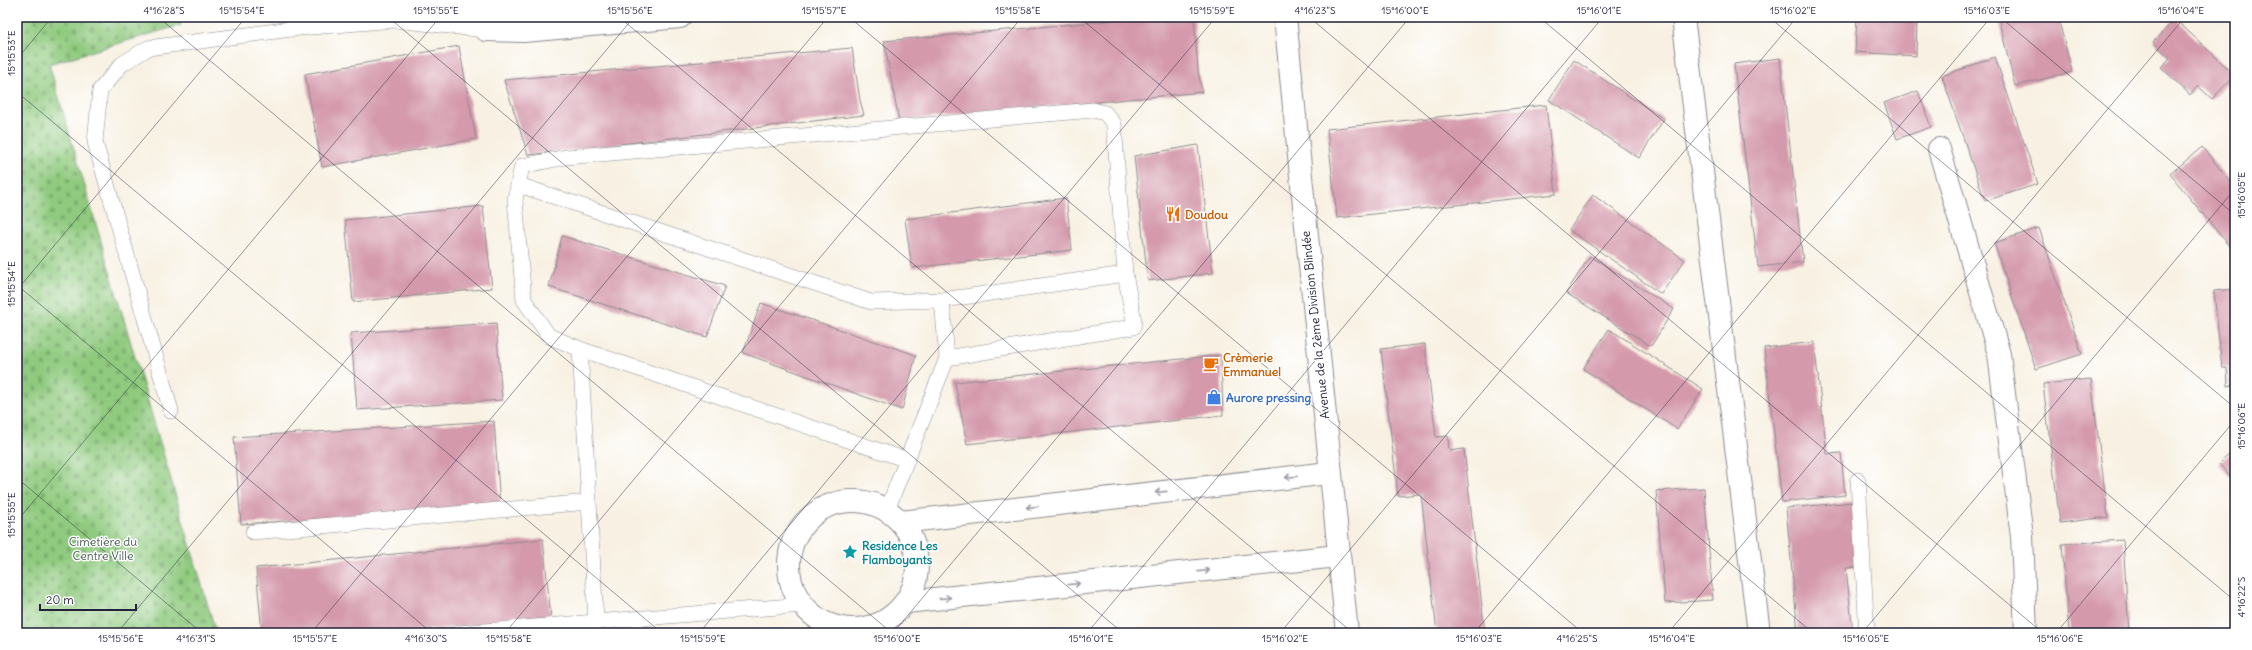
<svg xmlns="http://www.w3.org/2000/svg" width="2252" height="650" font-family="Delius,sans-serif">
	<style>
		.cemetery { fill: url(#cemetery-stones); stroke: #58765c }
		.building { fill: #d49aab }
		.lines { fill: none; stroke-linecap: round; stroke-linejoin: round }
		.lane-casing { stroke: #8d8a8f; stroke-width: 16 }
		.street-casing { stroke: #8d8a8f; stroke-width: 24 }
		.lane { stroke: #fff; stroke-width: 15 }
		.street { stroke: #fff; stroke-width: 22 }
		.oneway { stroke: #9c9ca7 }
		.ticks { fill: none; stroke: #22223b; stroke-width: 1; stroke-opacity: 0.45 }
		.labels { text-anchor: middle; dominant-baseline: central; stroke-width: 3; stroke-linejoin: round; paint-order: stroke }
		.food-label { font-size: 12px; font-weight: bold; fill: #c56008; stroke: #fff; text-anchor: start }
		.street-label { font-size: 12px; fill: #22223b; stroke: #fff }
		.shop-label { font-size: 12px; font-weight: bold; fill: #366cbe; stroke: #fff; text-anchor: start }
		.park-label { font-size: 12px; fill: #485d52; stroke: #fff }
		.culture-label { font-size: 12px; font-weight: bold; fill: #0d838f; stroke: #fff; text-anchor: start }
		.neatline { fill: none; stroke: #22223b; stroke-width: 1.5 }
		.ticks-label { font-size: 10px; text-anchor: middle; fill: #22223b }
	</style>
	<defs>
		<pattern id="cemetery-stones" width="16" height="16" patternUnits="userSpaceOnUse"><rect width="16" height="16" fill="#8fca7e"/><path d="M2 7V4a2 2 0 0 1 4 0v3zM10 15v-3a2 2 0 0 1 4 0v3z" fill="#7bad6e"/></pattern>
	</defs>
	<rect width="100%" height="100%" fill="#fff"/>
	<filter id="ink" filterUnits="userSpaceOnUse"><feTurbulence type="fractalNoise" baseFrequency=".025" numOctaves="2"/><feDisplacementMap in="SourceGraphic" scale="8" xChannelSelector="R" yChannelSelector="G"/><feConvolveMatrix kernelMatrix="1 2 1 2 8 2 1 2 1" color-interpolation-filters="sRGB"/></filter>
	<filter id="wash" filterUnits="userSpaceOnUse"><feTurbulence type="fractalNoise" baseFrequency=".012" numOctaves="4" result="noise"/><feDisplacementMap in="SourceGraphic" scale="16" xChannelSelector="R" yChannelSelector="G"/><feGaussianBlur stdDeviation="0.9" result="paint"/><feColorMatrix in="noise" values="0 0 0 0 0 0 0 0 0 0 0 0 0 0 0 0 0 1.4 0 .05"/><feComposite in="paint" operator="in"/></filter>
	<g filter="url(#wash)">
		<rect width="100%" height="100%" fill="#f8f1e3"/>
		<path class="cemetery" d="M17,17H179L181,25L49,64L216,633H17Z"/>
		<g id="blocks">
			<g class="building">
				<path d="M1151,17H1194L1198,70L1202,92L899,121L884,41Z"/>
				<path d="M1857,17H1917L1916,56L1855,52Z"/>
				<path d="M1998,17H2058L2072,72L2015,86Z"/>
				<path d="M2175,19L2235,75L2212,99L2198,86L2190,95L2161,67L2170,58L2153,42Z"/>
				<path d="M459,46L476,139L322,167L305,74Z"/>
				<path d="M852,48L860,100L864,115L528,155L504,80Z"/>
				<path d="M1995,57L2038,184L1985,201L1942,76Z"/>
				<path d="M1780,58L1803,262L1758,267L1734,64Z"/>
				<path d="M1574,60L1664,119L1639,158L1549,100Z"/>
				<path d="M1918,91L1931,127L1897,139L1884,103Z"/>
				<path d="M1546,105L1556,194L1337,218L1327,129Z"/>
				<path d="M1198,145L1213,273L1148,281L1134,156Z"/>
				<path d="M2202,147L2235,187V253L2170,174Z"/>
				<path d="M1593,195L1685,260L1661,294L1569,230Z"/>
				<path d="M1066,198L1072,250L912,268L905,219Z"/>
				<path d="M483,206L492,288L353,302L345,220Z"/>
				<path d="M2039,228L2082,354L2036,369L1994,243Z"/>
				<path d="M562,236L725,286L707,337L549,287Z"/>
				<path d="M1590,256L1674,309L1651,346L1566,293Z"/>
				<path d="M2235,289V385L2228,386L2227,368H2222L2214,291Z"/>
				<path d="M761,303L916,355L902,410L743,353Z"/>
				<path d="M496,323L502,400L357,410L351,333Z"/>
				<path d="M1609,329L1703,389L1677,429L1583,369Z"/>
				<path d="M1814,342L1827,454L1841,453L1845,495L1782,502L1764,348Z"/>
				<path d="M1425,344L1436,437L1448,436L1449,451L1464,449L1485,633H1437L1421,494L1398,496L1381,349Z"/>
				<path d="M1221,355L1223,415L967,444L955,382Z"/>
				<path d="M2091,379L2108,517L2060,523L2043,384Z"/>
				<path d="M494,421L500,507L241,524L234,437Z"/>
				<path d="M2235,449V481L2219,464Z"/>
				<path d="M1704,488L1713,600L1665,603L1656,491Z"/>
				<path d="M1854,502L1861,567L1846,568L1853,633H1798L1786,508Z"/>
				<path d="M543,539L551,618L399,633H262L256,568Z"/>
				<path d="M2123,540L2129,633H2069L2062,544Z"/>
			</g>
		</g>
	</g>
	<g filter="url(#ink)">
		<use href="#blocks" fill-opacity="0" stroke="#8d8a8f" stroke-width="1"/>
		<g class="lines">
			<g class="lane-casing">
				<g id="lane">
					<path d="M519,185L871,302L942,300"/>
					<path d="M580,349L596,621"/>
					<path d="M171,411L95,142L100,90L122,64L148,48L299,28L395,20L486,30"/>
					<path d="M907,460L580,349L549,336L524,300L515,200L522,166L566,157L1093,110L1105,113L1114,124L1125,274L1134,321L1133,327L947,358"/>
					<path d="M1858,480L1867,633"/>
					<path d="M887,510L947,358L942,300L1125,274"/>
					<path d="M253,532L589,502"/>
					<path d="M459,633L803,605"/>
				</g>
			</g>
			<g class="street-casing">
				<g id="street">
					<path d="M486,17V30L524,31L680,17"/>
					<path d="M1285,17L1347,633"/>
					<path d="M1683,17L1759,633"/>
					<path d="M1939,149L1999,354L2022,536L2026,633"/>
					<circle cx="853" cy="565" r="64"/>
					<path d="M901,522L1329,473"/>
					<path d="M906,602L1338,556"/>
				</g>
			</g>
			<use href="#lane" class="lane"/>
			<use href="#street" class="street"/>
		</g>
		<defs><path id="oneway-shaft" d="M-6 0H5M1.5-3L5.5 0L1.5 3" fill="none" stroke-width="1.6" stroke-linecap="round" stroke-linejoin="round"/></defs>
		<g class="oneway">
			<use href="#oneway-shaft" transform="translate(1291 477) rotate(174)"/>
			<use href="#oneway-shaft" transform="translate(1161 492) rotate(174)"/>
			<use href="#oneway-shaft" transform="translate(1032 507) rotate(174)"/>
			<use href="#oneway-shaft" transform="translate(1204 571) rotate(-6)"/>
			<use href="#oneway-shaft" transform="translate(1074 584) rotate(-6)"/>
			<use href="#oneway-shaft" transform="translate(945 598) rotate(-6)"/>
		</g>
	</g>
	<path class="ticks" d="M158,17L892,633M388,17L1123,633M619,17L1353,633M849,17L1583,633M1079,17L1813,633M1309,17L2043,633M1539,17L2235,601M1769,17L2235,408M2000,17L2235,215M2230,17L2235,21M17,59L52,17M17,92L662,633M17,285L432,633M17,290L246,17M17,478L202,633M17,521L440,17M117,633L634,17M311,633L828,17M505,633L1022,17M699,633L1216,17M893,633L1410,17M1087,633L1603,17M1280,633L1797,17M1474,633L1991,17M1668,633L2185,17M1862,633L2235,189M2056,633L2235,420"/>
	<defs>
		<g id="restaurant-bare" transform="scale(1.2)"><path d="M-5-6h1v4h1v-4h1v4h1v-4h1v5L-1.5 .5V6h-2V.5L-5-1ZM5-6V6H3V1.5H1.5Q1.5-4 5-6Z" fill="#e8710a" stroke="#fff" stroke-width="2.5" paint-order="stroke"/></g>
		<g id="cafe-bare" transform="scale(1.2)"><path d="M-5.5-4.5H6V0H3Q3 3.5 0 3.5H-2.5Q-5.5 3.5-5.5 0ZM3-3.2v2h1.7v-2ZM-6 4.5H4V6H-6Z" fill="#e8710a" stroke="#fff" stroke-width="2.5" paint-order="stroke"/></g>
		<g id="shop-bare" transform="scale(1.2)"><path d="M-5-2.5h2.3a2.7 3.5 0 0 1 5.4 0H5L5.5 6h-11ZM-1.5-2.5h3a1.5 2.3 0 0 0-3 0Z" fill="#3f7fe0" stroke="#fff" stroke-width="2.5" paint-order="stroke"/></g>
		<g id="sight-bare" transform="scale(1.2)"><path d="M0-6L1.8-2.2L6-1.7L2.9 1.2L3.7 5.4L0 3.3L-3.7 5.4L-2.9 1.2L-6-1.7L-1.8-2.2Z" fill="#0f9aa8" stroke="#fff" stroke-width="2.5" paint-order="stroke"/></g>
	</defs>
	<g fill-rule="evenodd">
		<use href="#restaurant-bare" x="1173" y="214"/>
		<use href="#cafe-bare" x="1211" y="364"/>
		<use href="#shop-bare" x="1214" y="397"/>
		<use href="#sight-bare" x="850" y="552"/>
	</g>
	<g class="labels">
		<g class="food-label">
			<text x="1185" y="214">Doudou</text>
			<text x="1223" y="357">Crèmerie<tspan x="1223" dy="14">Emmanuel</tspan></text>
		</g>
		<g class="street-label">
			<text transform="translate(1315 325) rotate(-96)">Avenue de la 2ème Division Blindée</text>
		</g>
		<g class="shop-label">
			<text x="1226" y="397">Aurore pressing</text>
		</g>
		<g class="park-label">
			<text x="103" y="541">Cimetière du<tspan x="103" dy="14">Centre Ville</tspan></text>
		</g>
		<g class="culture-label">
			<text x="862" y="545">Residence Les<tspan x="862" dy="14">Flamboyants</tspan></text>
		</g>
	</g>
	<rect width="2252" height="650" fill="none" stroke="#fff" stroke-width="44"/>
	<path d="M40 604v6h96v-6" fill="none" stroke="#22223b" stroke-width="2"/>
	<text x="46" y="604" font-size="12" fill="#22223b" stroke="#ffffff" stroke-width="3" paint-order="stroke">20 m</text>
	<rect x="22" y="22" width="2208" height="606" class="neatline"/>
	<g class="ticks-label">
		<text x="164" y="14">4°16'28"S</text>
		<text x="242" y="14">15°15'54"E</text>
		<text x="436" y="14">15°15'55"E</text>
		<text x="630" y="14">15°15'56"E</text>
		<text x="824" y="14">15°15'57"E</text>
		<text x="1018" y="14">15°15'58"E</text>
		<text x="1212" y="14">15°15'59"E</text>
		<text x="1315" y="14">4°16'23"S</text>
		<text x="1405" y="14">15°16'00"E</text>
		<text x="1599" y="14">15°16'01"E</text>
		<text x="1793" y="14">15°16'02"E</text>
		<text x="1987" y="14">15°16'03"E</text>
		<text x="2181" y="14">15°16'04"E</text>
		<text transform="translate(11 53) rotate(-90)" y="4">15°15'53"E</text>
		<text transform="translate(2241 195) rotate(-90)" y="4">15°16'05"E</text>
		<text transform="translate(11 284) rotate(-90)" y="4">15°15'54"E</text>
		<text transform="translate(2241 426) rotate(-90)" y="4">15°16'06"E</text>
		<text transform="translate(11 515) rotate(-90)" y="4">15°15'55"E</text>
		<text transform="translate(2241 597) rotate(-90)" y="4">4°16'22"S</text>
		<text x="121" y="642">15°15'56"E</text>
		<text x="196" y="642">4°16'31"S</text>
		<text x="315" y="642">15°15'57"E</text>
		<text x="426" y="642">4°16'30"S</text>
		<text x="509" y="642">15°15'58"E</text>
		<text x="703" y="642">15°15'59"E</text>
		<text x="897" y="642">15°16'00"E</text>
		<text x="1091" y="642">15°16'01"E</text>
		<text x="1285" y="642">15°16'02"E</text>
		<text x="1479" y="642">15°16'03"E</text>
		<text x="1577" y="642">4°16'25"S</text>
		<text x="1672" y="642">15°16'04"E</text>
		<text x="1866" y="642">15°16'05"E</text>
		<text x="2060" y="642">15°16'06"E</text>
	</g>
</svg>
